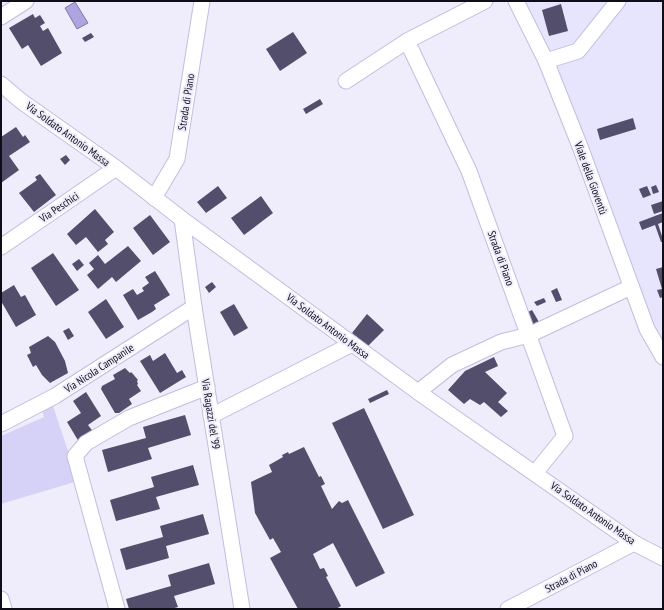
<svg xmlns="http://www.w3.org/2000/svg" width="664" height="610" font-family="'PT Sans Narrow',sans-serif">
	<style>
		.built { fill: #e7e4fd }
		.green { fill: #d6d1f7 }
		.water { fill: #aea5e0; stroke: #7e77a4 }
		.building { fill: #534e6b }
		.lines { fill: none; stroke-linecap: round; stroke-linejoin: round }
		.minor-casing { stroke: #c1bddf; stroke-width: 17 }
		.minor { stroke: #fff; stroke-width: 15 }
		.labels { text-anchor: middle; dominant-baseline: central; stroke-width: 4; stroke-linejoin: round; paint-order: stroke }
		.street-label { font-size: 11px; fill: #0f0d18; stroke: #efedfb }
	</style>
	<rect width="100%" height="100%" fill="#efedfb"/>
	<path class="built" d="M525,1H663V343L655,329L548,49Z"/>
	<path class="green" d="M52,403L78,481L1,504V436L44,417L41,407Z"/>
	<path class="water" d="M75,2L88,23L77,29L65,8Z"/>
	<g class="building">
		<path d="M561,4L568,31L549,36L542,10Z"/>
		<path d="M33,14L35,18L40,15L45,23L40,26L43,31L48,28L62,53L41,66L28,45L22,49L9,28Z"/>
		<path d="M293,32L307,53L280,71L266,49Z"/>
		<path d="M91,33L94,37L85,42L82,38Z"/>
		<path d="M320,99L323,104L306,114L303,109Z"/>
		<path d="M633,118L636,129L600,140L597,129Z"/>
		<path d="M16,127L23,137L25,135L30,142L9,156L19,170L1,183V137Z"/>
		<path d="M66,155L70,160L65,165L60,159Z"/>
		<path d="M40,174L56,195L34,212L19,193L37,180L35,177Z"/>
		<path d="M656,185L659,192L653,194L651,187Z"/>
		<path d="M218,186L227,198L206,213L197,202Z"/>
		<path d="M647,186L651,195L643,198L639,189Z"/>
		<path d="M261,196L273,213L244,235L231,218Z"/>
		<path d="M663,201V211L654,214L651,205Z"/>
		<path d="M95,209L114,232L105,240L108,244L98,252L86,237L76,245L67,234Z"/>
		<path d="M663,213V222L658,224L663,239V242H661L655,225L642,230L639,222Z"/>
		<path d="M150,215L170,242L153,255L133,228Z"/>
		<path d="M128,246L141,261L116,282L112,277L98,289L87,275L94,269L89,263L98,255L105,264Z"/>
		<path d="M53,253L79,290L56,306L31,268Z"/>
		<path d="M79,259L84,265L77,271L72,264Z"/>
		<path d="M663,267V297L660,298L657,290L662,289L656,269Z"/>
		<path d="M155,271L170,295L154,305L156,309L152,312L138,320L123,295L133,289L137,295L144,291L142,288L149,283L145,277Z"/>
		<path d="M212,282L216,287L209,293L205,287Z"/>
		<path d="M14,285L21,297L25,295L36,315L16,327L1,301V293Z"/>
		<path d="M557,288L562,300L556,302L551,291Z"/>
		<path d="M544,298L546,302L537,306L534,302Z"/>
		<path d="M106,299L124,327L106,339L88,312Z"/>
		<path d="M234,304L248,328L234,336L220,312Z"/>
		<path d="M532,310L539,322L532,326L526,313Z"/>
		<path d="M367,314L384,330L368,346L352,333Z"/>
		<path d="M69,328L74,336L68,340L63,331Z"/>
		<path d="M48,336L55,342L65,361L68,373L50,383L42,375L36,365L33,367L27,355L31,353L29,347Z"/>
		<path d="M165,353L177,373L182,370L186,377L160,393L140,361L150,355L153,361Z"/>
		<path d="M494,357L498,366L485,372L507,393L498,402L508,411L501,417L484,402L480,405L470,399L464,404L448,390L465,371Z"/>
		<path d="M125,368L130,373L131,372L133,374L138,380L137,381L138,384L137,385L141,391L129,399L132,404L119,413H115L101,389L102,386L115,379L113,375Z"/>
		<path d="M387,390L389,394L370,403L368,399Z"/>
		<path d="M86,392L101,416L88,425L94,433L79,442L67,422L81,413L73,401Z"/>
		<path d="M364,408L414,515L383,529L332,423Z"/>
		<path d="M185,415L191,435L148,448L152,459L108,472L102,450L146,438L143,427Z"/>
		<path d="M304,447L319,477L321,476L325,484L321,486L332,509L339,501L342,503L348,500L385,573L356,587L333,543L313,554L320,569L324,568L328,576L326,577L341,606L336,609H298L270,558L281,552L273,538L270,540L255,513L251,482L272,472L269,465L283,457L282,455L288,452L289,454Z"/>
		<path d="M193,465L199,485L156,497L160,509L116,521L110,500L154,487L151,477Z"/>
		<path d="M203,514L209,534L166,546L169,558L126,570L120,549L163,537L160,526Z"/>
		<path d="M209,563L215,584L174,596L178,607L171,609H129L126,599L171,586L168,575Z"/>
	</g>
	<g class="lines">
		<g class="minor-casing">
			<g id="minor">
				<path d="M516,1L546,61L581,149L647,329L663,357"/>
				<path d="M1,17L26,1"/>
				<path d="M407,41L469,171L565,436L535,473"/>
				<path d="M546,61L578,51L618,1"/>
				<path d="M346,81L407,41L485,1"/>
				<path d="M1,84L21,101L116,168L182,219L418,392L634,543L663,558"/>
				<path d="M154,198L177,159L202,1"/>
				<path d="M182,219L194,307L242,609"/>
				<path d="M1,247L116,168"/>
				<path d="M418,392L452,365L501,342L529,335L631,287"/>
				<path d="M211,416L352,344"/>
				<path d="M1,424L55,396L194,307"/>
				<path d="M1,599L4,609"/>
				<path d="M117,609L75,456L86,443L129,418L207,387"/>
				<path d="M508,609L634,543"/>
			</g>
		</g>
		<use href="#minor" class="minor"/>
	</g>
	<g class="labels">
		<g class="street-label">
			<text transform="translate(186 102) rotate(-81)">Strada di Piano</text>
			<text transform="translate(68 134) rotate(36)">Via Soldato Antonio Massa</text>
			<text transform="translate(591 178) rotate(70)">Viale della Gioventù</text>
			<text transform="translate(59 207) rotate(-34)">Via Peschici</text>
			<text transform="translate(501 258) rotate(70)">Strada di Piano</text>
			<text transform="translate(328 326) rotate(37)">Via Soldato Antonio Massa</text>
			<text transform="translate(99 368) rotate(-33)">Via Nicola Campanile</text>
			<text transform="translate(211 414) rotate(81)">Via Ragazzi del '99</text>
			<text transform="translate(593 513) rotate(35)">Via Soldato Antonio Massa</text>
			<text transform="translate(571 576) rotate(-28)">Strada di Piano</text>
		</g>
	</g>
	<rect width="664" height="610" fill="none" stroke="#0f0d18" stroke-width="4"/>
</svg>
